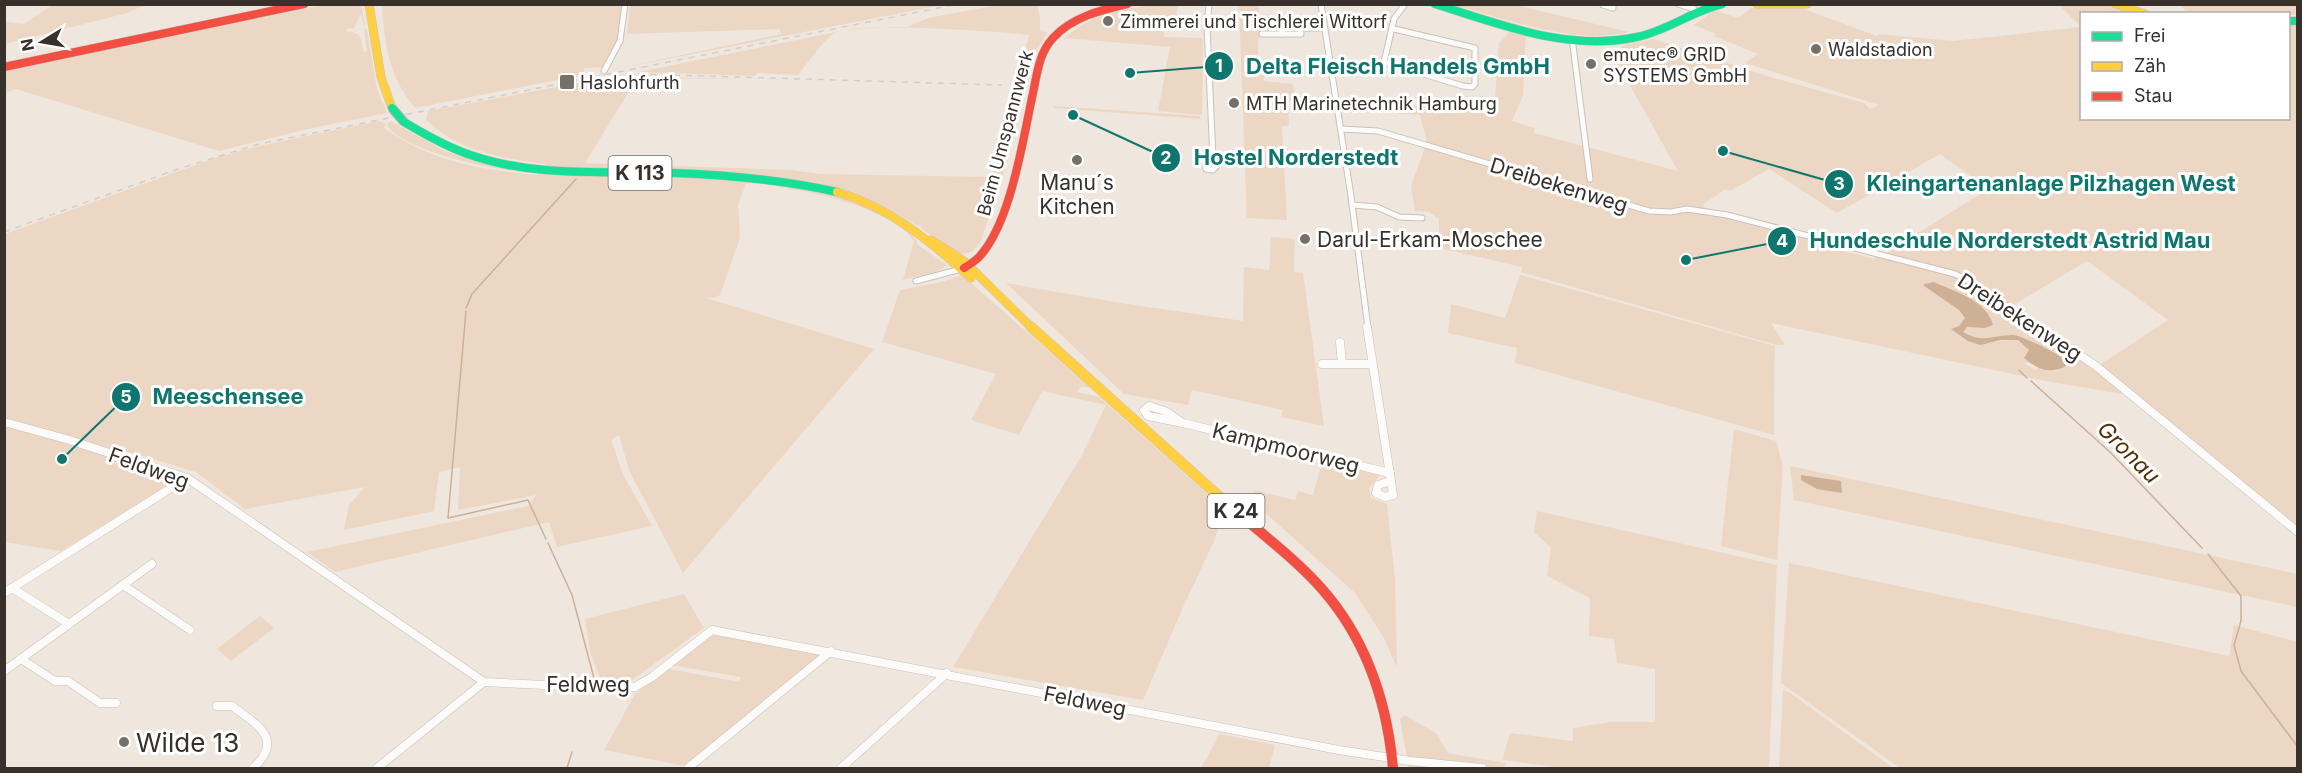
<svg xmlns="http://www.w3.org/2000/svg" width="2302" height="773" font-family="Inter,sans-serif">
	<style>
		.green { fill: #ecd7c4; fill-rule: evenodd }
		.water { fill: #cdb095 }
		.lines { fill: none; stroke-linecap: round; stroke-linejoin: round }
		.stream { stroke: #cdb095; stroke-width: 1.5 }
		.street-far1-casing { stroke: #c9c2bb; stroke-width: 7 }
		.street-casing { stroke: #c9c2bb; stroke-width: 9 }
		.fast-casing { stroke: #c9c2bb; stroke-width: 9 }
		.slow-far1-casing { stroke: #c9c2bb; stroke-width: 9 }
		.slow-casing { stroke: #c9c2bb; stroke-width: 11 }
		.jam-far1-casing { stroke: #c9c2bb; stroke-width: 9 }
		.jam-casing { stroke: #c9c2bb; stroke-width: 11 }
		.street-far1 { stroke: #fdfbfa; stroke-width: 5 }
		.street { stroke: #fdfbfa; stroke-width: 8 }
		.fast { stroke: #16e098; stroke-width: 8 }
		.slow-far1 { stroke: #ffcf43; stroke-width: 8 }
		.slow { stroke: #ffcf43; stroke-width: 10 }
		.jam-far1 { stroke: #f24e42; stroke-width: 8 }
		.jam { stroke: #f24e42; stroke-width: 10 }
		.rail { stroke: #d1cfcd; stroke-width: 1.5; stroke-dasharray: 6 6; stroke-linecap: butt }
		.fast-bridge-casing { stroke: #bab3b6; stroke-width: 10; stroke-linecap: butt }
		.fast-bridge { stroke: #16e098; stroke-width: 8 }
		.poi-dot { fill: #777069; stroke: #fff; stroke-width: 2 }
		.labels { text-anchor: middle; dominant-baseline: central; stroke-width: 6; stroke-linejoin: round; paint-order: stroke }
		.far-poi-label { font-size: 18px; fill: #37302b; stroke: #fff; text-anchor: start }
		.far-street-label { font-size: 18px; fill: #37302b; stroke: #fff }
		.shield { fill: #fff; stroke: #736e6b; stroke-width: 1.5 }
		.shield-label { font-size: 20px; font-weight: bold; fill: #37302b }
		.poi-label { font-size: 21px; fill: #37302b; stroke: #fff }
		.street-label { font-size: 21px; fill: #37302b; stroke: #fff }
		.water-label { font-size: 22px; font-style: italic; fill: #532e00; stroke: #fff }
		.near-poi-label { font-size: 26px; fill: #37302b; stroke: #fff; text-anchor: start }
		.leader { fill: none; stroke: #0f766e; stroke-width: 2 }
		.callout-dot { fill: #0f766e; stroke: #fff; stroke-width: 2 }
		.mark-label { font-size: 18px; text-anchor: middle; font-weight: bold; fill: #fff }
		.callout-label { font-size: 22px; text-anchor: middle; font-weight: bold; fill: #0f766e; stroke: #fff; stroke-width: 6; stroke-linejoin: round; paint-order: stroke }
	</style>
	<rect width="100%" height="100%" fill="#efe6dd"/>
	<g class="green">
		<path d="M1156,4L1178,5L1176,17H1163L1164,37L1203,38L1202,115L1158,111L1170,47L1065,38C1091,14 1121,10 1156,4Z"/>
		<path d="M52,5V4L145,5L127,13L5,44V22L24,24Z"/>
		<path d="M323,5H361L365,25L364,26L361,14L354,28L347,29L346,31C364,33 359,38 364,52L367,51L364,29H367L377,90L387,113L312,128L219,151L16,89L5,93V70Z"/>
		<path d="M382,5H624L618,41L604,67L584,68L583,75L415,108C388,75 385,46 382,5Z"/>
		<path d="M630,5V4L942,5L611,70L782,34L779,29L627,34Z"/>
		<path d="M999,5H1037L1040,17V31L1048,33L1035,51L1025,86H1016L1029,35C998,31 857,22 835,33C825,38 806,65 798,75L757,73L755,76L639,72L856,28H860L907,27L928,18Z"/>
		<path d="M1239,5H1259L1258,61L1265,73L1263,81L1293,84L1297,101H1288L1289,126H1282L1287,220L1247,218Z"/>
		<path d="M1453,5H1516L1629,32C1575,46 1505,18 1453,5Z"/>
		<path d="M2059,5H2113L2135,12L2082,14V118H2288L2289,25H2297V528L2098,366L2168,320L2087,261L2012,306L1955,273L1885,254L1988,189L1940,154L1837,213L1769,169L1730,191L1726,189L1702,205L1715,215L1806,236L1808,242L1874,259L1875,254L1954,276L1972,283L2094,367L2128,395L2051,382L1771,323L1785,345H1776L1521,272L1522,267L1439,248V219L1429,212L1415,211L1411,186L1427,142L1420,115L1399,114L1391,110L1390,99L1416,106L1421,96L1486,114L1495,98L1499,44L1511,30L1526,34L1523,96L1512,121L1535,128L1534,133L1678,171L1614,57V52L1625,45L1653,39L1774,78L1864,103L1870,109L1879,105L1745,63L1758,54L1714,36L1716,34L1694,25L1715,10L1738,18L1751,8H1797L1804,9L1877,36L1878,34L1953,41L2081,27ZM1934,282C1952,290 1990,302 1993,325L1985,328L1967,327L1962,332C1983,344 1991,336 2013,335C2021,335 2055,351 2061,357C2063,360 2064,363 2066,366L2057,371L2038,367L2036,370L2023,363L2029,362L2024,358L2029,350L2018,340C1982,340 1986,353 1952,329L1959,326L1965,318L1959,310L1924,286V284Z"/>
		<path d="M2181,5H2297V15L2187,13Z"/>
		<path d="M637,76L739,79L637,78L585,163L791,170L820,174L992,177L1016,88L1025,91L1008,159L981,241L972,252L958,255L922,229L921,226L916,225L896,213L808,183L544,166L546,164C505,159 456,151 426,119L428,111L588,81Z"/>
		<path d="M1054,106L1200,116V119L1053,108Z"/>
		<path d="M379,121L386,124L384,128C429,161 482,170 537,175L540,172L709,177L786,183L850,199L853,201H849C867,208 914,225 918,245L947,265L938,271L903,280L914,241C892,205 792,188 752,182L746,184L738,204L740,238L720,295L713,298L703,297L874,349L683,573L629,470L619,435L611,440L623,474L652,526L557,547L549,522L335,572L307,552L528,506L536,495L458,510L460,467L439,472L434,511L344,530L349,505L365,487L245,509L196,472L126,451L115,463L175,480L61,551L5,542V234L218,157L259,146Z"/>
		<path d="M391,121L445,151L472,160L536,171C511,176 396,150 387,124Z"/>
		<path d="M1271,237L1295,239L1294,272L1303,273L1324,426L1281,417L1283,410L1192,390L1188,405L1124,394L1006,283L1121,303L1243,321L1244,267L1269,270Z"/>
		<path d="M962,275L1089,387H1080L1077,392L1099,397L1215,501L1220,521L1215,539L1185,603L1143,700L953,667L1082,455L1106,405L1042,391L1019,435L971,420L996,374L882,342L900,290L942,282Z"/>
		<path d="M1520,275L1775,346L1774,435L1515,363L1517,348L1448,333L1451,304L1505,318Z"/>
		<path d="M1734,429L1776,441L1783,466L1777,560L1721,546Z"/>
		<path d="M1323,460L1380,475L1369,488L1371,498L1387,504L1395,580L1397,668L1384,638L1355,593L1252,501L1254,490L1295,500L1298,491L1313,495Z"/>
		<path d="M1790,466L2297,574V607L1794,500Z"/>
		<path d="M1537,511L1777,565L1769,768H1564L1502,760L1510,733L1573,741V728L1610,722H1655V669L1617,663L1614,639L1589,636L1590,598L1547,576L1551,548L1534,532Z"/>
		<path d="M1789,563L2229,656L2234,625L2297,642V768H1900L1781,683Z"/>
		<path d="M684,594L704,628L629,682L602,683L591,655L585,619Z"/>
		<path d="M260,616L274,628L231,661L217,649Z"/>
		<path d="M711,634L823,653L685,766L604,750L635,694L669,669L739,682L741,677L671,665Z"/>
		<path d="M1783,690L1789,692L1893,768H1779Z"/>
		<path d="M1405,715L1437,734L1448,753L1506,763L1504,768H1409L1400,719Z"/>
		<path d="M1220,734L1275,745L1269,768H1201Z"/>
	</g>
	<g class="water">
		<path d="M1934,282C1954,291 1988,301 1993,325L1985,328L1967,327L1963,332C1984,344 1992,335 2013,335C2021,335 2055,352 2061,357C2063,360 2064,363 2066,366C2051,375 2036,369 2024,358L2029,350L2018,340H2001L1980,345L1968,341L1951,329L1959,326L1965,318L1959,310L1924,286V284Z"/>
		<path d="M1801,475L1841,481L1842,493L1817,489L1801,480Z"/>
	</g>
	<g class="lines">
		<g class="stream">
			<path d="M466,308L472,294L576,179"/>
			<path d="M466,311L448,518L528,500L546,539"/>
			<path d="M2019,370L2027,378"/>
			<path d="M2031,381L2110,452L2202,548"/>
			<path d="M548,543L572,595L595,682"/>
			<path d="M2208,554L2241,596V621L2234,645L2241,671L2298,747"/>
			<path d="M567,768L572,752"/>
		</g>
		<g class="street-far1-casing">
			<g id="street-far1">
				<path d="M1209,4L1207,26L1213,158"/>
				<path d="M1321,4L1351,196L1368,328"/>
				<path d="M1678,4L1694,9"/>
				<path d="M1603,5L1613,8V4"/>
				<path d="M1394,29L1475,48V84L1472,87L1463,86L1384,62L1394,19L1405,4"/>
				<path d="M1262,34H1282V28H1324"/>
				<path d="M1282,34H1301L1300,28"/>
				<path d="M1572,38L1590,179"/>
				<path d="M604,71L620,41L625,4"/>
				<path d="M1341,129L1378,131L1649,211L1671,212L1687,209L1727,215L1955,274L1973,283L2040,328"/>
				<path d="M1213,158L1217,166L1213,170L1206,169L1205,164Z"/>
				<path d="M1352,205L1377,207L1399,217L1422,218"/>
				<path d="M916,281L961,269"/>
			</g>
		</g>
		<g class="street-casing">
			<g id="street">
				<path d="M1367,327L1391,481"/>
				<path d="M2038,327L2096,366L2298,532"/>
				<path d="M1340,342L1342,363"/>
				<path d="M1322,364H1372"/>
				<path d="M1149,406L1165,411L1183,423L1148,416L1144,410Z"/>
				<path d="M4,422L66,439L187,478L484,682L605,688L635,687L652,677L712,630L1339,750L1410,761L1482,768"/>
				<path d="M1183,423L1390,473"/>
				<path d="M1391,481L1393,495L1385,497L1376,493L1378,485Z"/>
				<path d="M123,585L190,630"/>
				<path d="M12,588L69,624"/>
				<path d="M4,593L187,478"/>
				<path d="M21,659L55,681H68L100,703H116"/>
				<path d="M4,671L152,564"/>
				<path d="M217,706H232C257,725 285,739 253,768"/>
				<path d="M377,768L484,682"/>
				<path d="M688,768L831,651"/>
				<path d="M841,768L947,673"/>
			</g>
		</g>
		<g class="fast-casing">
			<g id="fast">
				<path d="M1435,4C1499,24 1568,52 1637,37C1667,31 1692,11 1722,4"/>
				<path d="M2288,21H2298"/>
				<path d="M404,122C424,134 443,145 465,153C531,178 605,171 674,173C729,175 783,180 837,192"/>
			</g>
		</g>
		<g class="slow-far1-casing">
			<g id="slow-far1">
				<path d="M369,4L381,77L392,108"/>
				<path d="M1757,4H1807"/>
				<path d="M2116,4L2145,14"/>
				<path d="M837,192C891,208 930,241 971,278"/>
				<path d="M931,240L964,261L1032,328"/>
			</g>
		</g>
		<g class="slow-casing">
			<path id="slow" d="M1031,327L1223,500"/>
		</g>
		<g class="jam-far1-casing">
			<g id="jam-far1">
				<path d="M4,67L304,4"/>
				<path d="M964,268C969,265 975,261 979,257C1011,223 1023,139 1033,93C1037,74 1039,53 1053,38C1072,17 1101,10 1127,4"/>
			</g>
		</g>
		<g class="jam-casing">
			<path id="jam" d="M1223,500C1254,528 1295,558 1322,589C1366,639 1387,702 1393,768"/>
		</g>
		<use href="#street-far1" class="street-far1"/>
		<use href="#street" class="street"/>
		<use href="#fast" class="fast"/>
		<use href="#slow-far1" class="slow-far1"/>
		<use href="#slow" class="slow"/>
		<use href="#jam-far1" class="jam-far1"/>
		<use href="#jam" class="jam"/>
		<g class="rail">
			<path d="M638,74L1002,85"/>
			<path d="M4,232L178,169L259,144L958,4"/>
		</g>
		<g class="fast-bridge-casing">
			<path id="fast-bridge" d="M392,108L404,122"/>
		</g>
		<use href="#fast-bridge" class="fast-bridge"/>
	</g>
	<g class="poi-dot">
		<circle cx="1108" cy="21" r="6"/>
		<circle cx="1816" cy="49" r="6"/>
		<circle cx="1591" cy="64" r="6"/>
		<rect x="559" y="74" width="16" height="16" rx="3"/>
		<circle cx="1234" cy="103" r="6"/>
		<circle cx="1077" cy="160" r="6"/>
		<circle cx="1305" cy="239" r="6"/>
		<circle cx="124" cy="742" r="6"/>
	</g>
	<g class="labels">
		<g class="far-poi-label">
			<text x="1120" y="21">Zimmerei und Tischlerei Wittorf</text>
			<text x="1828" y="49">Waldstadion</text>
			<text x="1603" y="54">emutec® GRID<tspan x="1603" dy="21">SYSTEMS GmbH</tspan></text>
			<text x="580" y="82">Haslohfurth</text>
			<text x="1246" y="103">MTH Marinetechnik Hamburg</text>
		</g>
		<g class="far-street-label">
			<text transform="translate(1005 133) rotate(-75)">Beim Umspannwerk</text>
		</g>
		<g class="shield">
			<rect x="608.5" y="156" width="63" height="34" rx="4.5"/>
			<rect x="1207.5" y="494" width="57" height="34" rx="4.5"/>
		</g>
		<g class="shield-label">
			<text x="640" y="173">K 113</text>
			<text x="1236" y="511">K 24</text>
		</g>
		<g class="poi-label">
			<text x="1077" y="182">Manu´s<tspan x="1077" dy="24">Kitchen</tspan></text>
			<text x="1317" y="239" text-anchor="start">Darul-Erkam-Moschee</text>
		</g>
		<g class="street-label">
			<text transform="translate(1559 185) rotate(17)">Dreibekenweg</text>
			<text transform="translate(2020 317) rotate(33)">Dreibekenweg</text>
			<text transform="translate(1286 448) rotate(14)">Kampmoorweg</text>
			<text transform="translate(149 468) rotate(20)">Feldweg</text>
			<text x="588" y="684">Feldweg</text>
			<text transform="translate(1085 701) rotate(11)">Feldweg</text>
		</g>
		<g class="water-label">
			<text transform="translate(2129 452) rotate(45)">Gronau</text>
		</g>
		<g class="near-poi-label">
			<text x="136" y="742">Wilde 13</text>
		</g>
	</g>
	<path class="leader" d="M1130 73L1219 66M1073 115L1166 158M1723 151L1839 184M1686 260L1782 241M62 459L126 397"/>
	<g class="callout-dot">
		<circle cx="1130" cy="73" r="6"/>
		<circle cx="1073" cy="115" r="6"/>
		<circle cx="1723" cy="151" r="6"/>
		<circle cx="1686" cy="260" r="6"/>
		<circle cx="62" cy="459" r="6"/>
		<circle cx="1219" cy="66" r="15"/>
		<circle cx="1166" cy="158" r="15"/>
		<circle cx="1839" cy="184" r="15"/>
		<circle cx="1782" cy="241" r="15"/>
		<circle cx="126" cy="397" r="15"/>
	</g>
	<g class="mark-label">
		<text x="1219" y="72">1</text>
		<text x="1166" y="164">2</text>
		<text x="1839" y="190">3</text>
		<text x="1782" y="247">4</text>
		<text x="126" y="403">5</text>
	</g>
	<g class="callout-label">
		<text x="1398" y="74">Delta Fleisch Handels GmbH</text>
		<text x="1296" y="165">Hostel Norderstedt</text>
		<text x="2051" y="191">Kleingartenanlage Pilzhagen West</text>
		<text x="2010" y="248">Hundeschule Norderstedt Astrid Mau</text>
		<text x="228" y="404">Meeschensee</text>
	</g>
	<rect width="2302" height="773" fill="none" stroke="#37302b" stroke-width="12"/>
	<rect x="2080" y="12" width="210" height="108" fill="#ffffff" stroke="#afacaa" stroke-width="1.5"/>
	<rect x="2092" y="32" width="30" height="9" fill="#16e098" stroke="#afacaa" stroke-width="1.5"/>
	<text x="2134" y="42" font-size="18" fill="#37302b">Frei</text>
	<rect x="2092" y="62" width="30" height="9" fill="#ffcf43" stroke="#afacaa" stroke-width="1.5"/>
	<text x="2134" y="72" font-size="18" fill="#37302b">Zäh</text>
	<rect x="2092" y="92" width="30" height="9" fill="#f24e42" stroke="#afacaa" stroke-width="1.5"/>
	<text x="2134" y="102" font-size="18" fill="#37302b">Stau</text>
	<g transform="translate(42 42) rotate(259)" stroke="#ffffff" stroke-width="4.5" paint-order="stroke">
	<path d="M0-4.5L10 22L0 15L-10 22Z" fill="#37302b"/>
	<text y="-9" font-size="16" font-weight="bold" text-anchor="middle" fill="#37302b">N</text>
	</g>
</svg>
